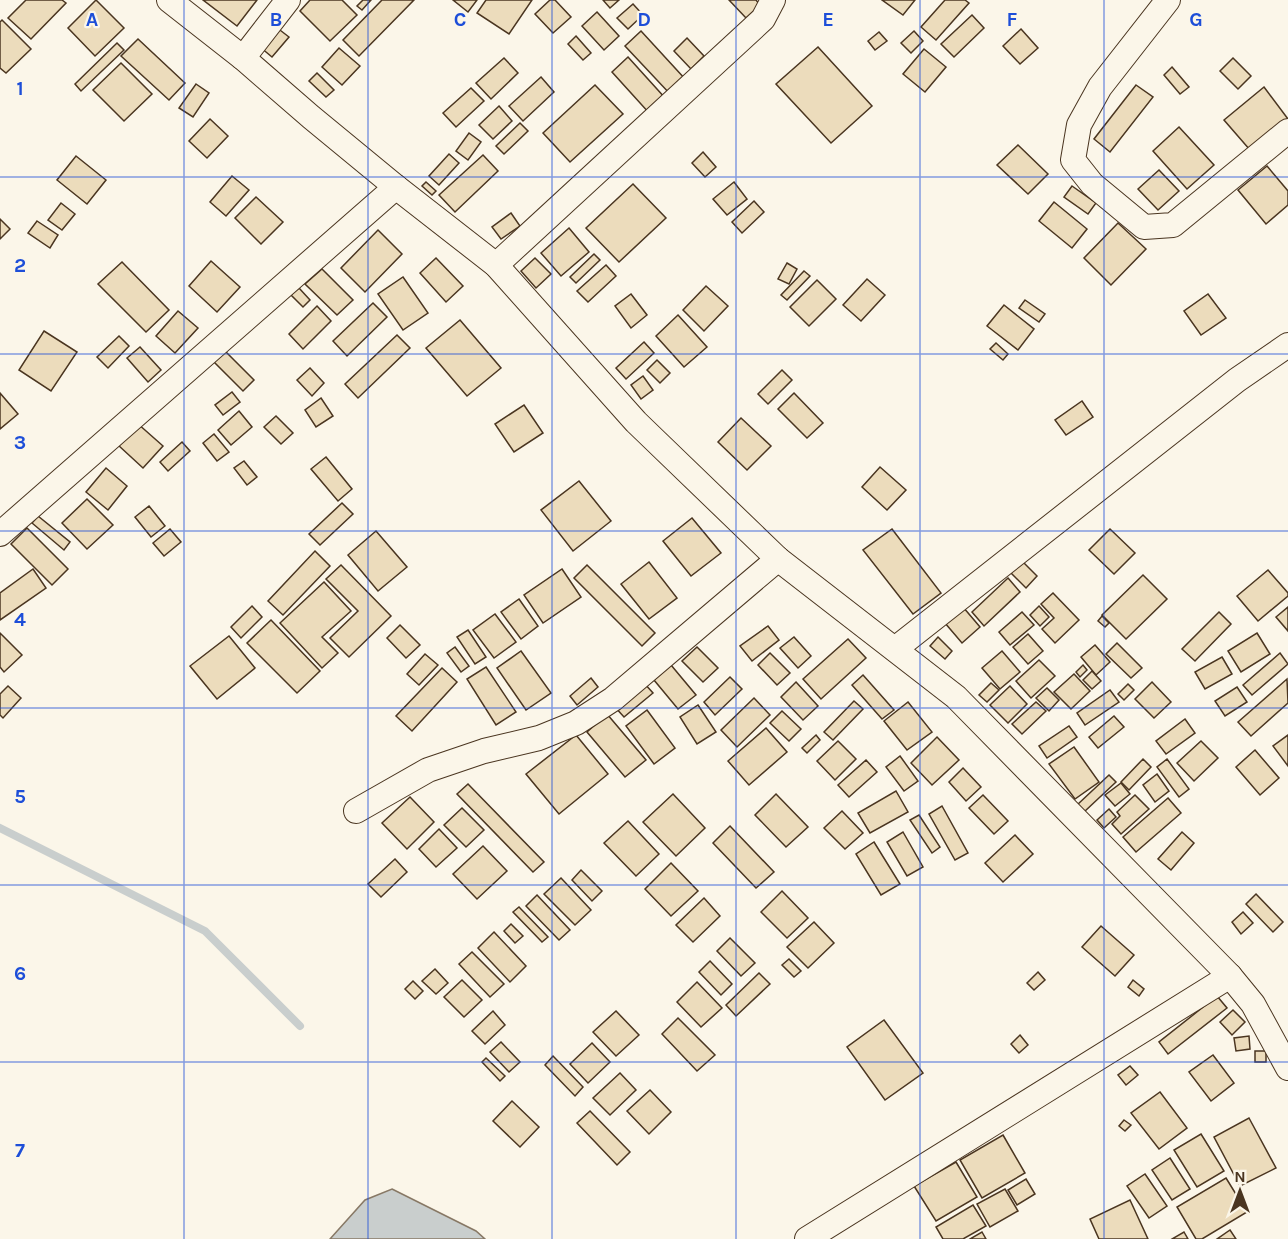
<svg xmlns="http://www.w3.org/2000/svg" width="1288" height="1239" font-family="Karla,sans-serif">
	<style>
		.water { fill: #c9cecd; stroke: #887966; stroke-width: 1.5 }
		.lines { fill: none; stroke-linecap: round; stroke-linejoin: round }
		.stream { stroke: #c9cecd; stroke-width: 8 }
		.building { fill: #ecdcbc; stroke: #4a3520; stroke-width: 1.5 }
		.street-casing { stroke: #4a3520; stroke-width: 26 }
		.street { stroke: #fbf6e9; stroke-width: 24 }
		.grid { fill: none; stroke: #1d4ed8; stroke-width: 1.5; stroke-opacity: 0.55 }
		.grid-label { font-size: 20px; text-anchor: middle; font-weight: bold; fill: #1d4ed8; stroke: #fbf6e9; stroke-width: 4.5; stroke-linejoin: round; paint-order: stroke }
	</style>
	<rect width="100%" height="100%" fill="#fbf6e9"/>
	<path class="water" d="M392,1189L476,1231L485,1239H330L365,1200Z"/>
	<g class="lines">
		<path class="stream" d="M0,828L205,931L300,1026"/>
	</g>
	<g class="building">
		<path d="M26,0H62L66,3L31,39L8,18Z"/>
		<path d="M96,0L124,28L95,56L68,28Z"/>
		<path d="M203,0H257L237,26Z"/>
		<path d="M310,0H342L357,15L330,41L300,11Z"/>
		<path d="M363,0H371L362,10L357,6Z"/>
		<path d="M382,0H414L359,56L343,40Z"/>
		<path d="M453,0H477L468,12Z"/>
		<path d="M486,0H532L509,34L477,13Z"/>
		<path d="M550,0H555L571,17L553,33L535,14Z"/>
		<path d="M603,0H619L610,8Z"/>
		<path d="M729,0H756L760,5L746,18Z"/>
		<path d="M882,0H915L903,15Z"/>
		<path d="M945,0H965L969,3L936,40L921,27Z"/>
		<path d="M633,4L643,15L628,29L617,18Z"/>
		<path d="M597,12L619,36L604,50L582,26Z"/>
		<path d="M972,15L984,28L954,57L941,44Z"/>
		<path d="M2,20L31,49L6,73L0,68V22Z"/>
		<path d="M276,27L289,37L272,57L260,47Z"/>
		<path d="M1021,29L1038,48L1020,64L1003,46Z"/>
		<path d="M641,31L686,80L671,95L625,46Z"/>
		<path d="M914,31L923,41L911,53L901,43Z"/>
		<path d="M879,32L887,41L875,50L868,41Z"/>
		<path d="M576,36L591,53L583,60L568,44Z"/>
		<path d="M687,38L704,56L691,69L674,51Z"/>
		<path d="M138,39L185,83L169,100L121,56Z"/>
		<path d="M117,43L124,50L81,91L75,84Z"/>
		<path d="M818,47L872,106L831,143L776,84Z"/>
		<path d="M339,48L360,66L342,85L322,67Z"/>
		<path d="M924,49L946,67L925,92L903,74Z"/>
		<path d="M628,57L666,99L650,114L612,72Z"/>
		<path d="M504,58L518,73L491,99L476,83Z"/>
		<path d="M1233,58L1251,76L1238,89L1220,71Z"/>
		<path d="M121,63L152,94L124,121L93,90Z"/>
		<path d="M1172,67L1189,87L1180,94L1164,75Z"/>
		<path d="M317,73L334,90L326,97L309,81Z"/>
		<path d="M541,77L554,92L523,121L509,106Z"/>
		<path d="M196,84L209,93L193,117L179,108Z"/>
		<path d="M595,85L623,114L570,162L543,133Z"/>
		<path d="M1136,85L1153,97L1110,152L1094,139Z"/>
		<path d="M1264,87L1288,119L1250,150L1224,120Z"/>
		<path d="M471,88L484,101L456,127L443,113Z"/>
		<path d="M499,106L512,121L493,139L479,125Z"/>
		<path d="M210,119L228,136L207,158L189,141Z"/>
		<path d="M520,123L528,131L504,154L496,146Z"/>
		<path d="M1179,127L1214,165L1187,189L1153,151Z"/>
		<path d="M469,133L481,142L468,160L456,151Z"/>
		<path d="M1018,145L1048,174L1028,194L997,165Z"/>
		<path d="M703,152L716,167L705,177L692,163Z"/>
		<path d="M449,154L459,163L439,185L429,176Z"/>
		<path d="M483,155L498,171L455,212L439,195Z"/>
		<path d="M76,156L106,180L87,204L57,180Z"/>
		<path d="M1267,166L1288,191V205L1266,224L1238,190Z"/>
		<path d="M1159,170L1179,191L1158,210L1138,189Z"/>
		<path d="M232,176L249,190L226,216L210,202Z"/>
		<path d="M426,182L436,191L432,195L422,186Z"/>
		<path d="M734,182L747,199L727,215L713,199Z"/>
		<path d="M633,184L666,218L619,262L586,228Z"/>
		<path d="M1072,186L1096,203L1088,214L1064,197Z"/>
		<path d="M256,197L283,222L261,244L235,218Z"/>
		<path d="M754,201L764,212L742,233L732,222Z"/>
		<path d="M1054,202L1087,229L1072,248L1039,221Z"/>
		<path d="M61,203L75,214L62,230L48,220Z"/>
		<path d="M511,213L520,226L501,239L492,227Z"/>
		<path d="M0,219L10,229L0,239Z"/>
		<path d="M37,221L58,235L50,248L28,233Z"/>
		<path d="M1118,223L1146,249L1111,285L1084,258Z"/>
		<path d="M569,228L589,252L561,276L541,253Z"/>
		<path d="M378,230L402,254L365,292L341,268Z"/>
		<path d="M594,254L600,260L576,283L570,277Z"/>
		<path d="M436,258L463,286L446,302L420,273Z"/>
		<path d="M535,258L551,274L536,288L521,271Z"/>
		<path d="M211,261L240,287L217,312L189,286Z"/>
		<path d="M122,262L169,310L146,332L98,284Z"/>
		<path d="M787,263L797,269L789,284L778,279Z"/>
		<path d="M606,265L616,276L588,302L577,291Z"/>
		<path d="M322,269L353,300L337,315L305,284Z"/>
		<path d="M804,271L810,276L787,300L781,295Z"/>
		<path d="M403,277L428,313L403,330L378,294Z"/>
		<path d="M867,279L885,295L861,321L843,305Z"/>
		<path d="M817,280L836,299L809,326L790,307Z"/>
		<path d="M706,286L728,306L704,331L683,310Z"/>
		<path d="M299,288L310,300L303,307L291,295Z"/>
		<path d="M631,294L647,315L631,328L615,306Z"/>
		<path d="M1208,294L1226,318L1201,335L1184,311Z"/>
		<path d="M1025,300L1045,314L1039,322L1019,308Z"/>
		<path d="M373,303L387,317L347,356L333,341Z"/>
		<path d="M1004,305L1034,329L1018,350L987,326Z"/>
		<path d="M317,306L331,321L303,349L289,334Z"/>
		<path d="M178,311L198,328L175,353L156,336Z"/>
		<path d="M678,315L707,347L684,367L656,336Z"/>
		<path d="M460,320L501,368L467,396L426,348Z"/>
		<path d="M44,331L77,352L51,391L19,370Z"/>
		<path d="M397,335L410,348L358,398L345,384Z"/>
		<path d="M119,336L129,346L108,368L97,357Z"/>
		<path d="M644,342L654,353L626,379L616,368Z"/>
		<path d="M996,343L1008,354L1003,360L990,349Z"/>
		<path d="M140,347L161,370L148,382L127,358Z"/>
		<path d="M223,349L254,380L243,391L212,360Z"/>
		<path d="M657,360L670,373L660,383L647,370Z"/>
		<path d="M310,368L324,383L312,396L297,380Z"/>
		<path d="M782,370L792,380L768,404L758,394Z"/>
		<path d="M643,376L653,390L641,399L631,385Z"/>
		<path d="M232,392L240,402L223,415L215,405Z"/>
		<path d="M0,393L18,414L0,429Z"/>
		<path d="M794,393L823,423L807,438L778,409Z"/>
		<path d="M321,398L333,416L316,427L305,410Z"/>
		<path d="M1082,401L1093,417L1066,435L1055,420Z"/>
		<path d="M524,405L543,433L514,452L495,424Z"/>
		<path d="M239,411L252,427L231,445L218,430Z"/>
		<path d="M276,416L293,433L281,444L264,427Z"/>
		<path d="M741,418L771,446L747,470L718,442Z"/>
		<path d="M137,423L163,446L143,468L118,445Z"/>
		<path d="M214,434L229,452L217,461L203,443Z"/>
		<path d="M182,442L190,451L168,471L160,462Z"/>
		<path d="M326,457L352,489L338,501L311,469Z"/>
		<path d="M244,461L257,477L247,485L234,468Z"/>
		<path d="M880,467L906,490L887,510L862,487Z"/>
		<path d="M106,468L127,486L108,510L86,492Z"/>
		<path d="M579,481L611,521L573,551L541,510Z"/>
		<path d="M87,499L113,525L87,549L62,523Z"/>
		<path d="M342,503L353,514L320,545L309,534Z"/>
		<path d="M149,506L165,526L151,537L135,517Z"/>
		<path d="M38,516L70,542L64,550L32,523Z"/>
		<path d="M692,518L721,553L691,576L663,541Z"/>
		<path d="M27,528L68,569L52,585L11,544Z"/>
		<path d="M170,529L181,542L164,556L153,543Z"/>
		<path d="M892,529L941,593L913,614L863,550Z"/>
		<path d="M1110,529L1135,553L1114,574L1089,550Z"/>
		<path d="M376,531L407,567L378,591L348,555Z"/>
		<path d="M315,551L330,566L283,615L268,601Z"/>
		<path d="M1019,558L1037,576L1026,588L1007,569Z"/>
		<path d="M649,562L677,598L649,619L621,584Z"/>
		<path d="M341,565L391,616L349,657L330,638L358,611L326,579Z"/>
		<path d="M587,565L655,633L642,646L574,578Z"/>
		<path d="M33,569L46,588L0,620V593Z"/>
		<path d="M562,569L581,597L543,623L524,595Z"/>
		<path d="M1268,570L1288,593V596L1258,621L1237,596Z"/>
		<path d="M1143,575L1167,599L1126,639L1102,615Z"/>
		<path d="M1008,578L1020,592L984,626L972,612Z"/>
		<path d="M324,582L351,611L322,637L338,653L322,668L280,623Z"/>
		<path d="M1053,593L1079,620L1055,643L1042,629L1054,618L1041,604Z"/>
		<path d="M519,599L538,626L521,639L501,612Z"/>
		<path d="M252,606L262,617L241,638L231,627Z"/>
		<path d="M1039,606L1049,617L1040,626L1030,615Z"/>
		<path d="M963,607L980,627L962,643L945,623Z"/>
		<path d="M1288,607V631L1276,617Z"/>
		<path d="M1022,612L1034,625L1010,645L999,632Z"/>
		<path d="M1219,612L1231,624L1195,661L1182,649Z"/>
		<path d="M495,614L516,642L494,658L473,630Z"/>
		<path d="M1102,616L1109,623L1105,627L1098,621Z"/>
		<path d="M271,620L320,671L297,693L247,643Z"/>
		<path d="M400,625L420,645L406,658L387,638Z"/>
		<path d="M768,626L779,640L752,661L740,646Z"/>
		<path d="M468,630L486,657L475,664L457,637Z"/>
		<path d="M0,633L22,655L4,672L0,667Z"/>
		<path d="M1257,633L1270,654L1241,672L1228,651Z"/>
		<path d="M1028,634L1043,651L1028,664L1013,647Z"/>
		<path d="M229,636L255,668L217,699L190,666Z"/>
		<path d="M794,637L811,656L798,668L780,648Z"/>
		<path d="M938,637L952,651L945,659L930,646Z"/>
		<path d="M848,639L866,658L821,699L803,679Z"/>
		<path d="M1117,643L1142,668L1131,678L1106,654Z"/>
		<path d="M1095,645L1110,662L1096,675L1081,657Z"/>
		<path d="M455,647L469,666L461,672L447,653Z"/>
		<path d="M697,647L718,668L703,682L682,661Z"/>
		<path d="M521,651L551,693L526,710L497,668Z"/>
		<path d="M1002,651L1020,672L1000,689L982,668Z"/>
		<path d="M770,653L790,673L777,685L758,665Z"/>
		<path d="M1280,653L1288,664L1252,695L1243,685Z"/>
		<path d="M425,654L438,665L419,685L407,674Z"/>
		<path d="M1222,657L1232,674L1205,689L1195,672Z"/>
		<path d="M1039,660L1055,676L1031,698L1016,681Z"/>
		<path d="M671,665L696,695L678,709L654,680Z"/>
		<path d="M1083,665L1087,670L1080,677L1076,672Z"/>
		<path d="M486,667L516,712L496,725L467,679Z"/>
		<path d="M442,668L457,682L412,731L396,716Z"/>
		<path d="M1092,671L1101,681L1092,689L1083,680Z"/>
		<path d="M1074,674L1090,691L1071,709L1054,692Z"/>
		<path d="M863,675L894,710L882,719L852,685Z"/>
		<path d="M730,677L742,689L715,715L704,702Z"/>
		<path d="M591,678L598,687L577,705L570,696Z"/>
		<path d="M1287,679L1288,703L1251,736L1238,722Z"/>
		<path d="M796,682L818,706L803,720L781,697Z"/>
		<path d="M1152,682L1171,702L1154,718L1135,699Z"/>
		<path d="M644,683L653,693L624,717L615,707Z"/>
		<path d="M991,683L999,690L987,702L979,695Z"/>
		<path d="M1128,684L1134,690L1124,700L1118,694Z"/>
		<path d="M8,686L21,698L3,718L0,715V694Z"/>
		<path d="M1010,686L1027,704L1008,723L990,705Z"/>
		<path d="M1237,687L1247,702L1225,716L1215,701Z"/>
		<path d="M1047,688L1059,700L1049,711L1036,698Z"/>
		<path d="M1110,690L1119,702L1085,725L1077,713Z"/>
		<path d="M754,698L770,715L737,747L721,730Z"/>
		<path d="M854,701L863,709L833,740L824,732Z"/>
		<path d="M908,702L932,732L907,750L884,721Z"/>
		<path d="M1036,702L1046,711L1022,734L1012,724Z"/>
		<path d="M698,705L716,732L697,744L680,717Z"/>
		<path d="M647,710L675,748L654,764L626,726Z"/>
		<path d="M782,711L801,729L789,741L770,723Z"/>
		<path d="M607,714L646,760L625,777L587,732Z"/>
		<path d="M1114,716L1124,727L1098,748L1089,737Z"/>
		<path d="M1185,719L1195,733L1166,754L1156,741Z"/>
		<path d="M1069,726L1077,737L1047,758L1039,746Z"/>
		<path d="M766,728L787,752L749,785L728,761Z"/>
		<path d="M576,735L608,774L559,814L526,774Z"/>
		<path d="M816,735L820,740L807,753L802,748Z"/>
		<path d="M1288,735V766L1273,746Z"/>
		<path d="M937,737L959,760L932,785L911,763Z"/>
		<path d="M838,741L856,759L835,780L817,761Z"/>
		<path d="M1201,741L1218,758L1194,781L1177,763Z"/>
		<path d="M1074,747L1099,782L1075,799L1049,764Z"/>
		<path d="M1255,750L1279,778L1260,795L1236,767Z"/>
		<path d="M900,756L918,781L904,791L886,767Z"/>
		<path d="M1143,759L1151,767L1129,790L1121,782Z"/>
		<path d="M1167,759L1189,789L1179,797L1157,767Z"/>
		<path d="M866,760L877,772L849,797L838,785Z"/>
		<path d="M963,768L981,787L966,801L949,782Z"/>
		<path d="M1157,774L1169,791L1155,802L1143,785Z"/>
		<path d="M1109,775L1116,782L1084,812L1077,805Z"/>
		<path d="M1121,783L1130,794L1115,806L1105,795Z"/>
		<path d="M468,784L544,862L533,872L457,794Z"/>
		<path d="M896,791L908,812L870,833L858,813Z"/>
		<path d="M673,794L705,828L676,856L643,822Z"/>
		<path d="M776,794L808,827L786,847L755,815Z"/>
		<path d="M983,795L1008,821L994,834L969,808Z"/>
		<path d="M1135,795L1149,809L1121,834L1112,824L1120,816L1117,812Z"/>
		<path d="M410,797L434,822L407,849L382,823Z"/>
		<path d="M1168,798L1181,813L1136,852L1123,837Z"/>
		<path d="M942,806L968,853L955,860L929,814Z"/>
		<path d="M462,808L484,830L466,847L444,825Z"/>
		<path d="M1109,809L1116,817L1104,828L1097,820Z"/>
		<path d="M842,811L863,833L845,849L824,828Z"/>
		<path d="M919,815L940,847L932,853L910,820Z"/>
		<path d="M628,821L659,854L636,876L604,843Z"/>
		<path d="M730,826L774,872L756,888L713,843Z"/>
		<path d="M439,829L457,848L436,867L419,849Z"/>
		<path d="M903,832L923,867L907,876L887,842Z"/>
		<path d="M1182,832L1194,843L1171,870L1158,859Z"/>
		<path d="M1015,835L1033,854L1003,882L985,863Z"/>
		<path d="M874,842L900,884L881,895L856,854Z"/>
		<path d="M483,846L507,871L477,899L453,874Z"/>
		<path d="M395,859L407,872L381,897L368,884Z"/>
		<path d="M671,863L698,891L671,916L645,889Z"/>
		<path d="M581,870L602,891L592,901L572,880Z"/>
		<path d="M561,878L591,910L575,925L544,894Z"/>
		<path d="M782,891L808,918L787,938L761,912Z"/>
		<path d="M1256,894L1283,922L1273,932L1246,904Z"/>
		<path d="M537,895L570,930L559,940L526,906Z"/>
		<path d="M704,898L720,916L693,942L676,925Z"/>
		<path d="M519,907L548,937L542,942L513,912Z"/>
		<path d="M1243,912L1253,923L1241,934L1232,922Z"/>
		<path d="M814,922L834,943L808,968L787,947Z"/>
		<path d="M511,924L523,936L515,943L504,931Z"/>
		<path d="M1101,926L1134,955L1115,976L1082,947Z"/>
		<path d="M494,932L526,966L510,982L478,948Z"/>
		<path d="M730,938L755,963L741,976L717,951Z"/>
		<path d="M472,952L504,984L490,997L459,964Z"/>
		<path d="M789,959L801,971L794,977L782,965Z"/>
		<path d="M710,961L732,984L721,995L699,972Z"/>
		<path d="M435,969L448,983L436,994L422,981Z"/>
		<path d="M1038,972L1045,980L1034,990L1027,983Z"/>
		<path d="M759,973L770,984L736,1016L726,1005Z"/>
		<path d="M462,980L482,1000L464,1017L444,997Z"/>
		<path d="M1133,980L1144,989L1139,996L1128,987Z"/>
		<path d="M413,981L423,991L415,999L405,989Z"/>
		<path d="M697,982L722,1008L701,1027L677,1002Z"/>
		<path d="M1217,996L1227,1008L1168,1054L1159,1042Z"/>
		<path d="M1233,1010L1245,1022L1232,1035L1220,1022Z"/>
		<path d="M493,1011L505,1025L485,1044L472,1031Z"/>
		<path d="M616,1011L639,1035L616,1056L593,1032Z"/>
		<path d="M678,1018L715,1055L697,1071L662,1034Z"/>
		<path d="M884,1020L923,1073L885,1100L847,1047Z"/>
		<path d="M1020,1035L1028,1045L1019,1053L1011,1044Z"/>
		<path d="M1249,1036L1250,1049L1236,1051L1234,1038Z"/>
		<path d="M501,1042L520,1062L509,1072L490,1052Z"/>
		<path d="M592,1043L610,1062L588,1083L570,1064Z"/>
		<rect x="1255" y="1051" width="11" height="11"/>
		<path d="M1213,1055L1234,1083L1211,1101L1189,1072Z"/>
		<path d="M553,1056L583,1087L575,1096L545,1065Z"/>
		<path d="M486,1058L505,1076L500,1081L482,1062Z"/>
		<path d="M1130,1066L1138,1075L1126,1085L1118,1075Z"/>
		<path d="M620,1073L636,1090L610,1115L593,1098Z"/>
		<path d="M650,1090L671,1112L649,1134L627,1111Z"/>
		<path d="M1160,1092L1187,1128L1159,1149L1131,1113Z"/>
		<path d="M512,1101L539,1127L520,1147L493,1121Z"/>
		<path d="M590,1111L630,1152L617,1165L577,1123Z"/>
		<path d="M1249,1118L1276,1168L1240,1186L1214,1137Z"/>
		<path d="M1124,1120L1131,1125L1125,1131L1119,1126Z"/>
		<path d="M1201,1134L1224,1171L1197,1187L1174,1150Z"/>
		<path d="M1003,1135L1025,1173L982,1198L960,1160Z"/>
		<path d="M1170,1158L1190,1189L1172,1200L1152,1170Z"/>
		<path d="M956,1162L977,1197L936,1221L914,1186Z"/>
		<path d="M1145,1174L1167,1206L1149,1218L1127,1186Z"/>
		<path d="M1226,1178L1247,1212L1202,1239H1196L1177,1207Z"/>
		<path d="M1026,1179L1035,1194L1017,1205L1008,1190Z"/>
		<path d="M1005,1189L1018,1211L990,1227L977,1204Z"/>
		<path d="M1130,1200L1148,1239H1099L1090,1219Z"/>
		<path d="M973,1205L986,1226L963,1239H943L936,1227Z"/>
		<path d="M1230,1230L1236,1239H1217Z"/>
		<path d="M982,1232L986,1239H970Z"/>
		<path d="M1184,1232L1188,1239H1172Z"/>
	</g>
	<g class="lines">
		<g class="street-casing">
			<g id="street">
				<path d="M169,0L243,58L311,117L396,187L496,265L636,422L778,559L956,697L1230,976L1253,1004L1288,1068"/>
				<path d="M1168,0L1100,87L1079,125L1073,160L1092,184L1144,227L1173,225L1288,131"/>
				<path d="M243,58L288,0"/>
				<path d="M496,265L763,19L773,0"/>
				<path d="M0,534L396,187"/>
				<path d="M895,649L1237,380L1288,345"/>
				<path d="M356,811L428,770L484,751L539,738L576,723L613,699L778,559"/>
				<path d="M807,1239L1230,976"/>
			</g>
		</g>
		<use href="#street" class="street"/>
	</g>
	<path class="grid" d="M184,0V1239M368,0V1239M552,0V1239M736,0V1239M920,0V1239M1104,0V1239M0,177H1288M0,354H1288M0,531H1288M0,708H1288M0,885H1288M0,1062H1288"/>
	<g class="grid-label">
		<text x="92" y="26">A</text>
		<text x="276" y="26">B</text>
		<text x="460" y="26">C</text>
		<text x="644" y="26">D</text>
		<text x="828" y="26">E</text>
		<text x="1012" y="26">F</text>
		<text x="1196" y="26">G</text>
		<text x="20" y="95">1</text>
		<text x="20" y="272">2</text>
		<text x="20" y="449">3</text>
		<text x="20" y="626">4</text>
		<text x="20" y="803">5</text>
		<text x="20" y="980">6</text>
		<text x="20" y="1157">7</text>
	</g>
	<g transform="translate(1240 1191)" stroke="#fbf6e9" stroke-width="4.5" paint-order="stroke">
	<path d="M0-4.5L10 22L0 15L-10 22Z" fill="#4a3520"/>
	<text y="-9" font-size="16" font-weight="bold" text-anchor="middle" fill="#4a3520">N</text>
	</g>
</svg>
